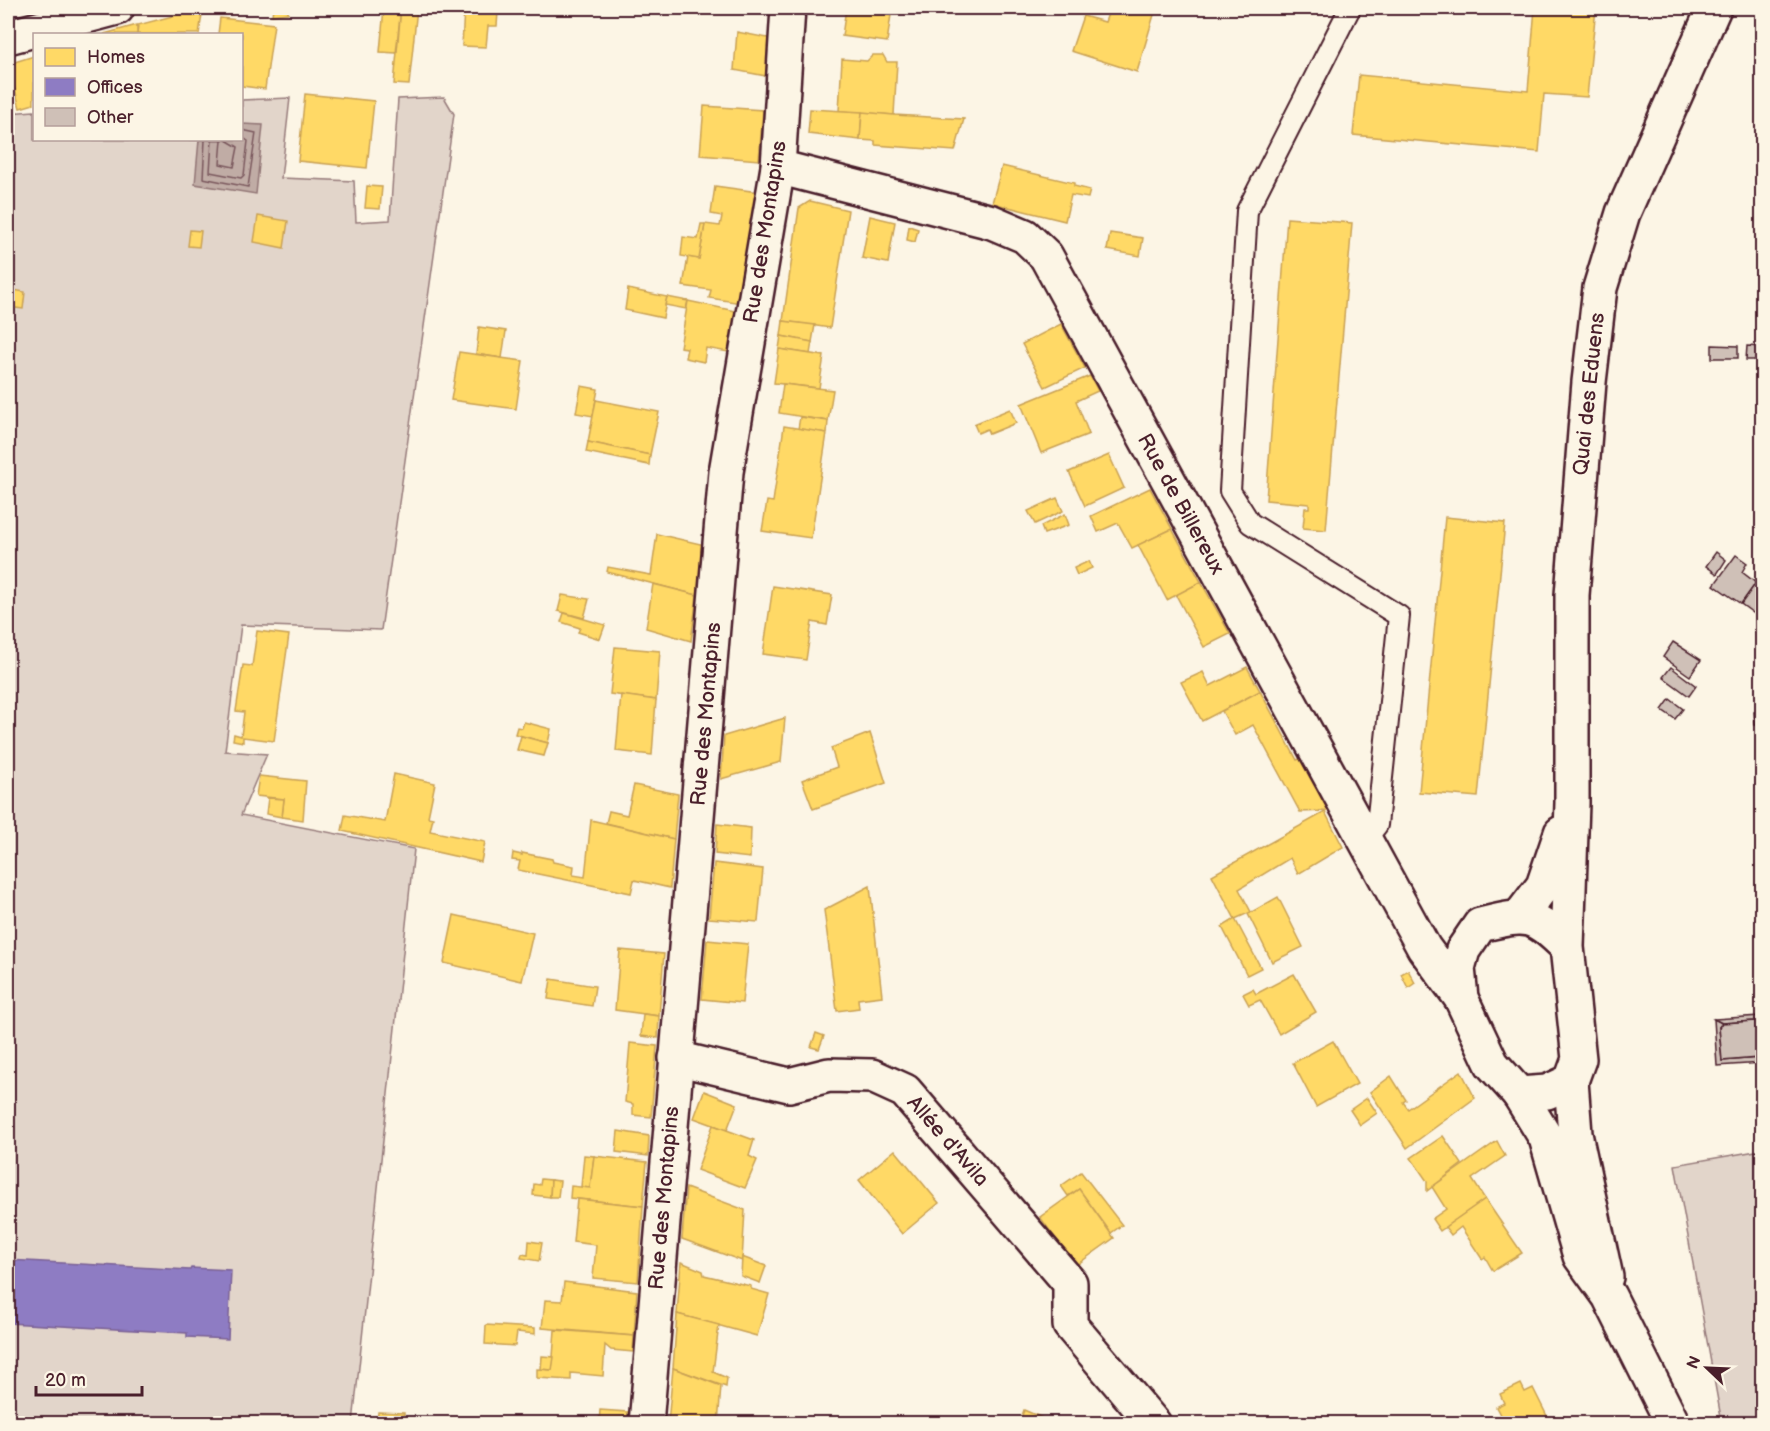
<svg xmlns="http://www.w3.org/2000/svg" width="1770" height="1431" font-family="'Balsamiq Sans',sans-serif">
	<style>
		.green { fill: #e2d5ca; stroke: #967a7a; stroke-width: 1.5 }
		.water { fill: #c0aca5; stroke: #917474; stroke-width: 1.5 }
		.homes { fill: #ffd966; stroke: #c9a154; stroke-width: 1.5 }
		.offices { fill: #8e7cc3; stroke: #7a6095; stroke-width: 1.5 }
		.lines { fill: none; stroke-linecap: round; stroke-linejoin: round }
		.shore { stroke: #79575c; stroke-width: 1.5 }
		.building { fill: #cfc0b7; stroke: #4a1f2b; stroke-width: 1.5 }
		.service-casing { stroke: #4a1f2b; stroke-width: 24 }
		.minor-casing { stroke: #4a1f2b; stroke-width: 38 }
		.tertiary-casing { stroke: #4a1f2b; stroke-width: 38 }
		.service { stroke: #fcf5e5; stroke-width: 20 }
		.minor { stroke: #fcf5e5; stroke-width: 33 }
		.tertiary { stroke: #fcf5e5; stroke-width: 33 }
		.labels { text-anchor: middle; dominant-baseline: central; stroke-width: 6; stroke-linejoin: round; paint-order: stroke }
		.street-label { font-size: 21px; fill: #4a1f2b; stroke: #fcf5e5 }
	</style>
	<rect width="100%" height="100%" fill="#fcf5e5"/>
	<filter id="ink" filterUnits="userSpaceOnUse"><feTurbulence type="fractalNoise" baseFrequency=".0167" numOctaves="2"/><feDisplacementMap in="SourceGraphic" scale="12" xChannelSelector="R" yChannelSelector="G"/><feConvolveMatrix kernelMatrix="1 2 1 2 8 2 1 2 1" color-interpolation-filters="sRGB"/></filter>
	<g filter="url(#ink)">
		<g class="green">
			<path d="M444,97L454,114L381,630L241,625L225,751L267,754L241,815L414,849L353,1423H8V113L34,111V140H242V100L290,98L281,178L354,181L356,222L390,220L398,99Z"/>
			<path d="M1762,1150V1423H1722L1675,1165Z"/>
		</g>
		<path class="water" d="M242,124L263,125L256,194L195,184L199,140H242Z"/>
		<g class="homes">
			<path d="M203,8L199,34H137L138,25Z"/>
			<path d="M273,8H289L288,13L272,15Z"/>
			<path d="M384,8H401L396,53L380,52Z"/>
			<path d="M401,8H417L409,85L394,84Z"/>
			<path d="M464,8H489V12H498L497,26H488L486,47L462,46Z"/>
			<path d="M846,8H892L887,42L842,36Z"/>
			<path d="M1110,8H1156L1137,72L1071,51L1083,16L1105,22Z"/>
			<path d="M1535,8H1596L1587,97L1544,94L1539,152L1353,135L1359,75L1528,91Z"/>
			<path d="M220,18L274,24L265,89L242,86V34H218Z"/>
			<path d="M137,25V34H104Z"/>
			<path d="M737,32L768,38L766,76L734,70Z"/>
			<path d="M873,55H883L887,62H897L894,115L839,111L842,59L867,61Z"/>
			<path d="M34,56V104L20,108L8,64Z"/>
			<path d="M305,94L374,101L367,168L298,161Z"/>
			<path d="M704,106L763,110L759,160L700,155Z"/>
			<path d="M810,109L862,112L860,140L808,134Z"/>
			<path d="M862,112L894,115L964,119L955,151L875,145V141L860,140Z"/>
			<path d="M1002,166L1074,183V186L1090,190L1088,198L1071,195L1065,221L992,203Z"/>
			<path d="M367,186L382,187L380,209L365,208Z"/>
			<path d="M715,186L758,192L741,303L709,298L711,290L683,286L688,257L699,259L705,224L720,226L722,216L711,214Z"/>
			<path d="M810,201L848,210L830,328L783,321L799,208Z"/>
			<path d="M258,216L288,221L284,248L254,242Z"/>
			<path d="M870,216L895,222L888,263L862,258Z"/>
			<path d="M1287,218L1352,223L1326,530L1303,528L1305,508H1309V504L1266,500Z"/>
			<path d="M701,224H705L699,259L681,256L683,237L698,239Z"/>
			<path d="M909,226L918,229L915,242L907,240Z"/>
			<path d="M190,230L201,231L199,247L188,246Z"/>
			<path d="M1110,233L1143,238L1140,256L1107,250Z"/>
			<path d="M8,289L25,292L23,309L8,307Z"/>
			<path d="M628,289L667,297L663,318L625,310Z"/>
			<path d="M667,297L688,301L686,309L665,305Z"/>
			<path d="M688,301L740,312L734,353L706,348L704,362L685,358L687,348L680,347Z"/>
			<path d="M783,321L815,325L812,342L781,336Z"/>
			<path d="M1061,324L1085,368L1045,387L1022,344Z"/>
			<path d="M479,327L506,331L502,358L476,354Z"/>
			<path d="M781,336L812,342L810,354L779,349Z"/>
			<path d="M779,349L824,356L819,388L774,383Z"/>
			<path d="M459,352L523,361L516,409L451,400Z"/>
			<path d="M1090,376L1098,391L1076,401L1089,434L1041,453L1021,404Z"/>
			<path d="M783,384L833,390L828,421L779,413Z"/>
			<path d="M581,386L598,389L593,416L576,413Z"/>
			<path d="M596,400L659,412L650,455L588,442Z"/>
			<path d="M1010,409L1016,423L989,434L987,429L978,433L974,424Z"/>
			<path d="M800,417L828,421L827,433L798,429Z"/>
			<path d="M784,426L827,433L811,538L762,531L767,501L773,502Z"/>
			<path d="M588,442L650,455L649,465L586,452Z"/>
			<path d="M1109,455L1124,488L1085,506L1069,472Z"/>
			<path d="M1150,488L1172,529L1132,548L1118,523L1098,532L1091,516Z"/>
			<path d="M1057,498L1063,511L1035,524L1028,511Z"/>
			<path d="M1065,514L1069,525L1044,534L1041,526Z"/>
			<path d="M1445,517L1505,523L1478,797L1419,792Z"/>
			<path d="M1172,529L1201,582L1167,600L1138,545Z"/>
			<path d="M657,534L705,545L697,595L607,572L608,567L651,575Z"/>
			<path d="M1089,561L1092,568L1077,575L1074,568Z"/>
			<path d="M1201,582L1230,634L1204,647L1176,595Z"/>
			<path d="M653,584L697,595L691,641L646,628Z"/>
			<path d="M773,586L832,595L827,625L812,622L806,660L763,654Z"/>
			<path d="M562,595L589,599L584,618L558,611Z"/>
			<path d="M564,613L605,625L600,639L578,632L580,628L561,622Z"/>
			<path d="M257,631L289,635L274,741L243,737V742L233,740L234,734L241,736L244,712L236,711L243,665L252,666Z"/>
			<path d="M615,647L660,651L656,700L610,694Z"/>
			<path d="M1247,667L1260,691L1202,721L1181,682L1203,672L1210,686Z"/>
			<path d="M1260,691L1297,760L1304,757L1328,811L1300,812L1253,725L1235,735L1222,711Z"/>
			<path d="M621,695L656,700L652,755L616,751Z"/>
			<path d="M785,718L781,762L721,779L724,736Z"/>
			<path d="M524,722L551,729L548,743L515,734L517,727L522,728Z"/>
			<path d="M870,733L886,783L813,809L802,780L837,767L831,748Z"/>
			<path d="M521,736L548,743L544,756L517,750Z"/>
			<path d="M394,774L435,783L428,817L433,818L430,831L485,842L481,862L342,831L345,815L385,822Z"/>
			<path d="M259,776L306,781L303,820L282,817L284,799L256,796Z"/>
			<path d="M634,785L678,794L674,839L606,823L609,811L627,815Z"/>
			<path d="M268,798L284,799L282,817L266,814Z"/>
			<path d="M1325,812L1343,847L1298,874L1290,858L1239,889L1251,912L1235,919L1212,875Z"/>
			<path d="M591,820L674,839L670,888L634,880L631,893L518,870L520,861L512,860L513,853L522,855V853L552,859L553,862L574,866L573,875L585,877Z"/>
			<path d="M717,824L751,828L750,858L715,854Z"/>
			<path d="M714,863L763,869L758,922L709,918Z"/>
			<path d="M870,886L882,996L858,999L859,1008L837,1011L824,910Z"/>
			<path d="M1278,897L1303,947L1272,962L1248,914Z"/>
			<path d="M454,915L533,933L522,981L444,963Z"/>
			<path d="M1235,919L1261,968L1247,975L1222,927Z"/>
			<path d="M707,940L748,944L742,1003L702,999Z"/>
			<path d="M620,950L664,954L659,1016L615,1010Z"/>
			<path d="M1408,970L1415,983L1408,988L1401,974Z"/>
			<path d="M1294,974L1316,1012L1279,1034L1260,1000L1249,1005L1243,994L1253,989L1256,994Z"/>
			<path d="M551,979L595,986L592,1006L548,999Z"/>
			<path d="M643,1014L659,1016L658,1038L641,1036Z"/>
			<path d="M816,1033L824,1036L819,1049L811,1047Z"/>
			<path d="M1333,1041L1357,1084L1316,1107L1293,1063Z"/>
			<path d="M630,1043L657,1046L651,1117L633,1115V1104L625,1102Z"/>
			<path d="M1461,1071L1475,1098L1407,1148L1370,1092L1391,1076L1406,1100L1403,1102L1408,1109Z"/>
			<path d="M704,1091L737,1104L727,1130L694,1118Z"/>
			<path d="M1367,1098L1377,1113L1360,1125L1350,1110Z"/>
			<path d="M713,1125L754,1140L749,1156L757,1160L745,1188L697,1170Z"/>
			<path d="M618,1131L649,1136L648,1156L616,1152Z"/>
			<path d="M1443,1136L1462,1164L1427,1191V1181L1411,1158Z"/>
			<path d="M1497,1141L1505,1156L1472,1179L1485,1199L1440,1231L1432,1219L1446,1209L1432,1187Z"/>
			<path d="M895,1150L939,1203L902,1234L859,1180Z"/>
			<path d="M584,1155L594,1156L590,1188L581,1187Z"/>
			<path d="M594,1156L647,1162L643,1206L570,1198L571,1186L590,1188Z"/>
			<path d="M1081,1172L1122,1225L1111,1233L1079,1189L1068,1196L1061,1186Z"/>
			<path d="M541,1179L551,1180L550,1197L533,1195L534,1184L540,1185Z"/>
			<path d="M551,1180L560,1181L558,1197H550Z"/>
			<path d="M686,1188L745,1210L742,1261L682,1239Z"/>
			<path d="M1079,1189L1114,1238L1075,1266L1040,1217Z"/>
			<path d="M577,1199L643,1206L638,1282L593,1278L596,1245L573,1242Z"/>
			<path d="M1485,1199L1522,1253L1493,1271L1485,1257L1482,1259L1461,1227L1451,1235L1445,1227Z"/>
			<path d="M529,1241L542,1243L539,1261L521,1258L522,1254L528,1255Z"/>
			<path d="M742,1257L766,1266L760,1283L741,1276Z"/>
			<path d="M681,1262L703,1271L704,1275L751,1286V1289L769,1294L757,1336L677,1314Z"/>
			<path d="M564,1282L637,1291L634,1336L542,1328L545,1300L562,1301Z"/>
			<path d="M677,1314L719,1325L713,1372L727,1378L726,1387L673,1368Z"/>
			<path d="M486,1325L535,1328V1334L517,1332L515,1346L485,1344Z"/>
			<path d="M555,1330L634,1336L633,1352L611,1350L605,1345L603,1376L571,1373V1380L537,1378V1369L552,1370Z"/>
			<path d="M542,1356L554,1357L552,1370L541,1369Z"/>
			<path d="M673,1368L721,1386L718,1424H668Z"/>
			<path d="M1521,1384L1525,1392L1533,1388L1549,1420L1543,1424H1505L1496,1407L1504,1403L1500,1394Z"/>
			<path d="M600,1410L628,1412L627,1424H599Z"/>
			<path d="M1024,1410L1056,1424H1019Z"/>
			<path d="M378,1412L404,1413V1422L437,1424H377Z"/>
		</g>
		<path class="offices" d="M8,1260L190,1270L191,1268L231,1270L228,1339L187,1337V1333L8,1323Z"/>
		<g class="lines">
			<g class="shore">
				<path d="M205,140L203,178L248,187L256,133L242,130"/>
				<path d="M212,140L210,172L241,178L244,175L248,141L242,137"/>
				<path d="M222,140L220,164L234,167L238,147L226,140"/>
			</g>
		</g>
		<g class="building">
			<path d="M1712,345L1738,346V358H1712Z"/>
			<path d="M1747,346L1762,347V360H1746Z"/>
			<path d="M1716,552L1726,560L1717,574L1706,566Z"/>
			<path d="M1736,555L1747,563L1742,572L1756,583L1741,604L1714,585Z"/>
			<path d="M1756,583L1762,587V615L1760,618L1741,604Z"/>
			<path d="M1673,642L1701,660L1690,676L1663,657Z"/>
			<path d="M1671,667L1696,686L1689,696L1663,677Z"/>
			<path d="M1670,699L1683,709L1675,719L1662,710Z"/>
			<path d="M1754,712H1762V725H1755Z"/>
			<path d="M1761,1016L1762,1063L1717,1066L1714,1019L1722,1023L1719,1027L1722,1061L1758,1058L1756,1021Z"/>
			<path d="M1761,1016L1756,1021L1722,1023L1714,1019Z"/>
			<path d="M1756,1021L1758,1058L1722,1061L1719,1027L1722,1023Z"/>
		</g>
		<g class="lines">
			<g class="service-casing">
				<path id="service" d="M1350,8L1247,211L1230,491L1250,523L1399,616L1377,825L1365,840"/>
			</g>
			<g class="minor-casing">
				<g id="minor">
					<path d="M778,167L992,222L1025,236L1046,256L1424,948L1461,998"/>
					<path d="M676,1058L789,1085L829,1075L872,1076L905,1091L1070,1283V1325L1154,1424"/>
					<path d="M646,1424L726,472L778,167L788,8"/>
				</g>
			</g>
			<g class="tertiary-casing">
				<g id="tertiary">
					<path d="M8,37L117,8"/>
					<path d="M1520,916L1543,886L1561,833"/>
					<path d="M1567,947C1531,912 1527,914 1480,925L1463,950L1458,968L1461,998L1492,1064L1519,1094L1547,1092L1571,1081L1579,1059L1567,947L1572,803V595L1589,382L1600,288L1623,213L1714,8"/>
					<path d="M1571,1081L1575,1134L1606,1277"/>
					<path d="M1519,1094L1546,1138L1580,1256L1609,1296L1673,1424"/>
				</g>
			</g>
			<use href="#service" class="service"/>
			<use href="#minor" class="minor"/>
			<use href="#tertiary" class="tertiary"/>
		</g>
	</g>
	<g class="labels">
		<g class="street-label">
			<text transform="translate(765 232) rotate(-81)">Rue des Montapins</text>
			<text transform="translate(1589 394) rotate(-84)">Quai des Eduens</text>
			<text transform="translate(1181 504) rotate(61)">Rue de Billereux</text>
			<text transform="translate(706 714) rotate(-85)">Rue des Montapins</text>
			<text transform="translate(948 1141) rotate(49)">Allée d'Avila</text>
			<text transform="translate(664 1198) rotate(-85)">Rue des Montapins</text>
		</g>
	</g>
	<rect width="1770" height="1431" fill="none" stroke="#fcf5e5" stroke-width="30"/>
	<rect x="15" y="15" width="1740" height="1401" fill="none" stroke="#4a1f2b" stroke-width="2" filter="url(#ink)"/>
	<rect x="33" y="33" width="210" height="108" fill="#fcf5e5" stroke="#b59f9b" stroke-width="1.5"/>
	<rect x="45" y="48" width="30" height="18" fill="#ffd966" stroke="#b59f9b" stroke-width="1.5"/>
	<text x="87" y="63" font-size="18" fill="#4a1f2b">Homes</text>
	<rect x="45" y="78" width="30" height="18" fill="#8e7cc3" stroke="#b59f9b" stroke-width="1.5"/>
	<text x="87" y="93" font-size="18" fill="#4a1f2b">Offices</text>
	<rect x="45" y="108" width="30" height="18" fill="#cfc0b7" stroke="#b59f9b" stroke-width="1.5"/>
	<text x="87" y="123" font-size="18" fill="#4a1f2b">Other</text>
	<g transform="translate(1707 1368) rotate(293)" stroke="#fcf5e5" stroke-width="4.5" paint-order="stroke">
	<path d="M0-4.5L10 22L0 15L-10 22Z" fill="#4a1f2b"/>
	<text y="-9" font-size="16" font-weight="bold" text-anchor="middle" fill="#4a1f2b">N</text>
	</g>
	<path d="M36 1386v9h106v-9" fill="none" stroke="#4a1f2b" stroke-width="3"/>
	<text x="45" y="1386" font-size="18" fill="#4a1f2b" stroke="#fcf5e5" stroke-width="4.5" paint-order="stroke">20 m</text>
</svg>
